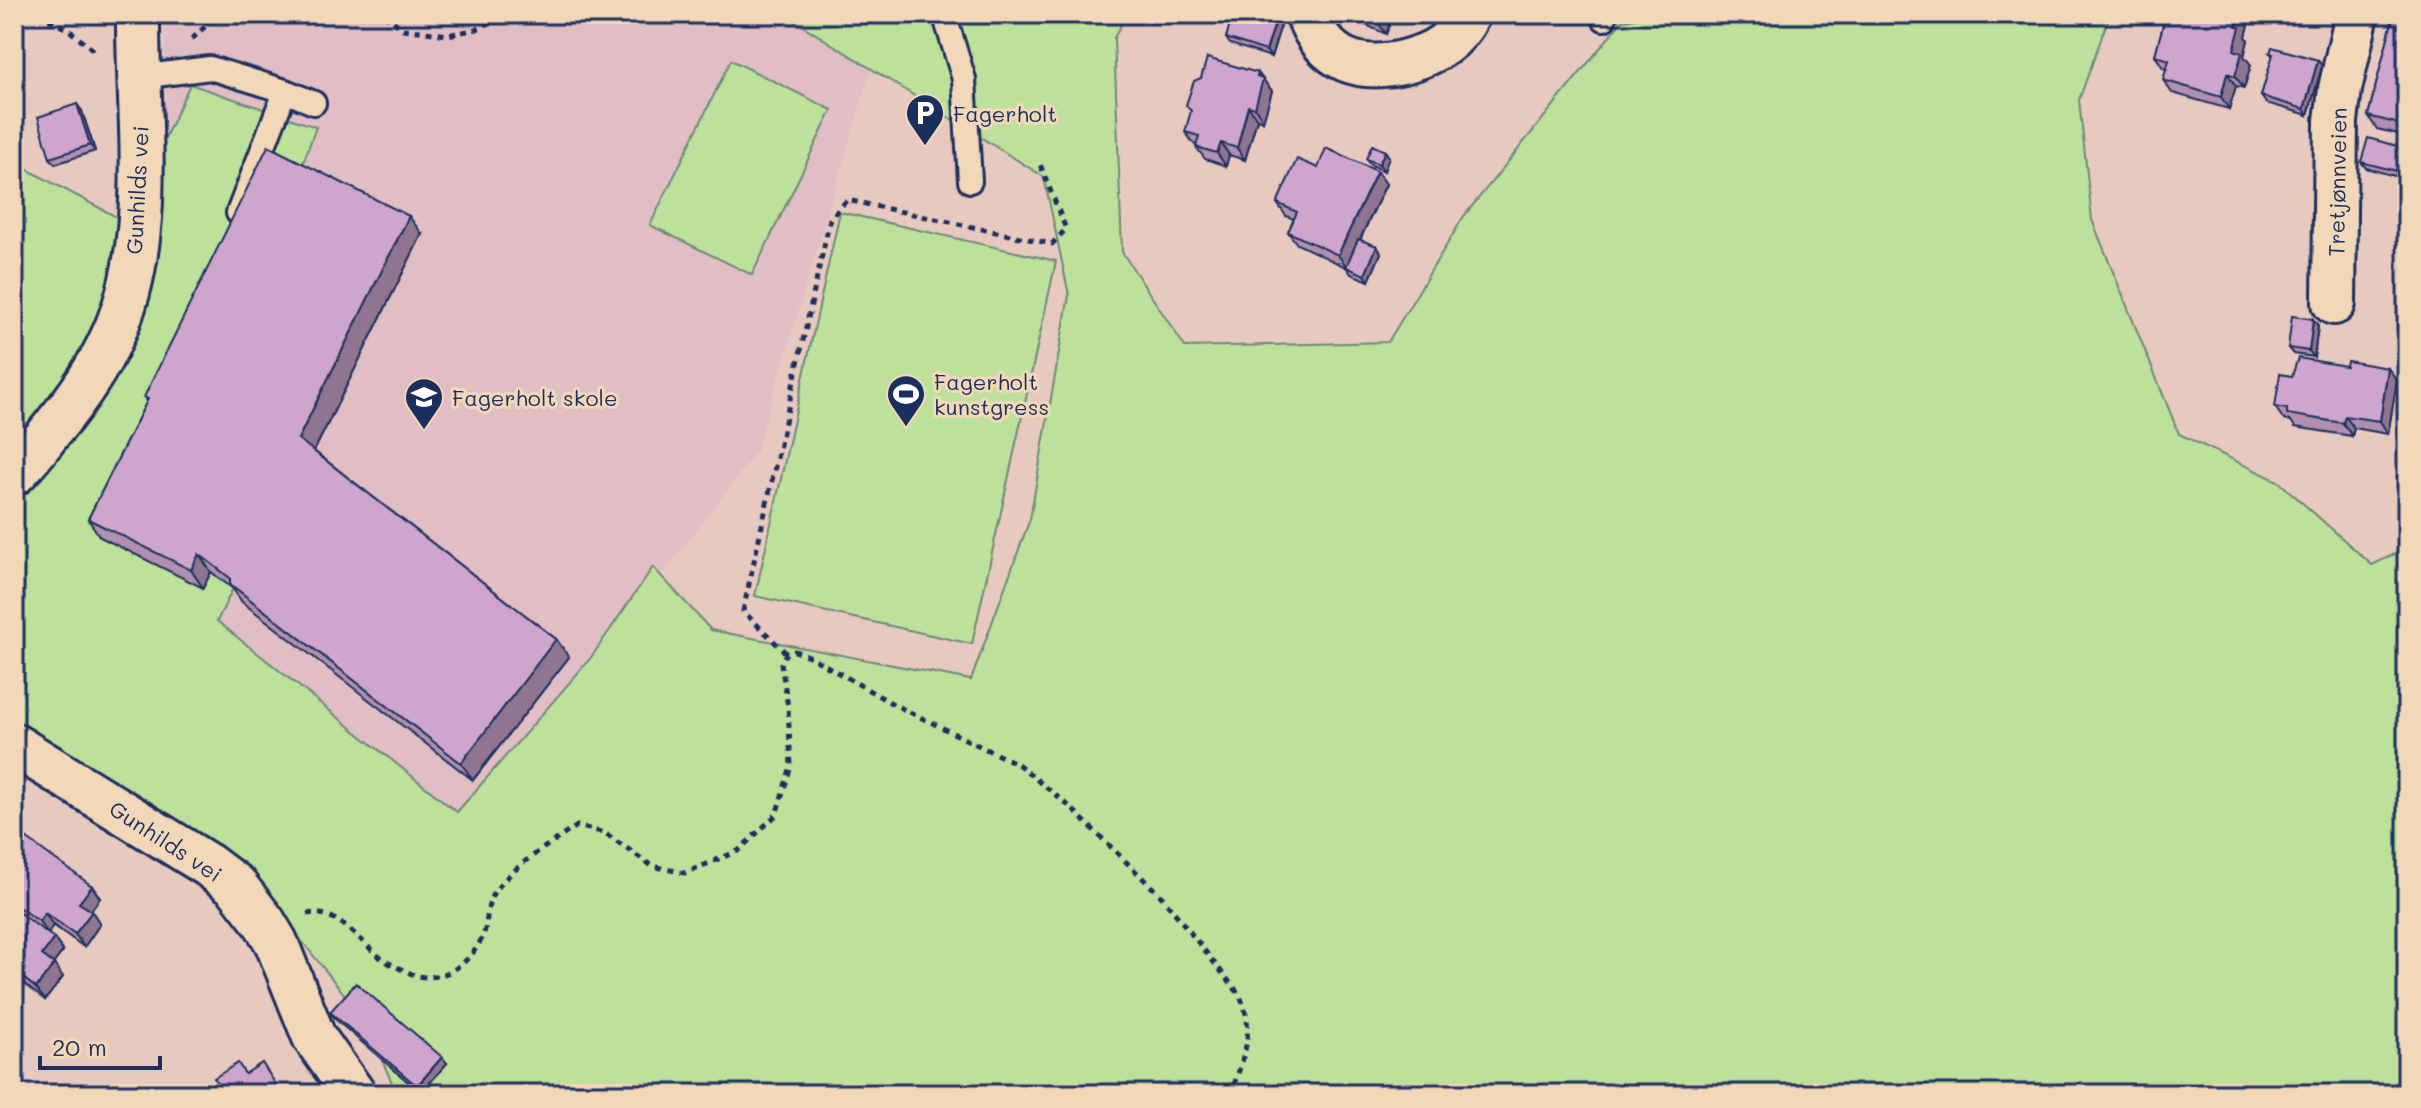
<svg xmlns="http://www.w3.org/2000/svg" width="2421" height="1108" font-family="Mali,sans-serif">
	<style>
		.built { fill: #e0bec3 }
		.green { fill: #bde09a; stroke: #6c887c; stroke-width: 2 }
		.lines { fill: none; stroke-linecap: round; stroke-linejoin: round }
		.service-casing { stroke: #1b2f5e; stroke-width: 28 }
		.minor-casing { stroke: #1b2f5e; stroke-width: 48 }
		.path { stroke: #1b2f5e; stroke-width: 5; stroke-dasharray: 6 6; stroke-linecap: butt }
		.service { stroke: #f2d8b9; stroke-width: 22 }
		.minor { stroke: #f2d8b9; stroke-width: 42 }
		.wall { fill: #b18fb0; stroke: #1b2f5e; stroke-width: 2 }
		.shaded-wall { fill: #907490; stroke: #1b2f5e; stroke-width: 2 }
		.building { fill: #cea6cd; stroke: #1b2f5e; stroke-width: 2 }
		.labels { text-anchor: middle; dominant-baseline: central; stroke-width: 6; stroke-linejoin: round; paint-order: stroke }
		.poi-label { font-size: 22px; fill: #1b2f5e; stroke: #f2d8b9; text-anchor: start }
		.street-label { font-size: 22px; fill: #1b2f5e; stroke: #f2d8b9 }
	</style>
	<rect width="100%" height="100%" fill="#e7c9bf"/>
	<filter id="ink" filterUnits="userSpaceOnUse"><feTurbulence type="fractalNoise" baseFrequency=".0125" numOctaves="2"/><feDisplacementMap in="SourceGraphic" scale="16" xChannelSelector="R" yChannelSelector="G"/><feConvolveMatrix kernelMatrix="1 2 1 2 8 2 1 2 1" color-interpolation-filters="sRGB"/></filter>
	<g filter="url(#ink)">
		<path class="built" d="M166,14H827L879,42L756,452L455,846L14,551L162,229Z"/>
		<g class="green">
			<path d="M784,14H1127L1114,38L1122,252L1185,347L1388,342L1464,216L1622,21L1651,14H2110L2079,100L2092,220L2179,434L2278,481L2372,565L2407,548V1066L2402,1074L2407,1076V1094H397L364,1019L277,910L14,728V166H21L126,222L190,84L316,127L265,268V523L217,621L457,812L590,659L653,567L711,630L971,680L1030,519L1069,295L1044,177Z"/>
			<path d="M731,60L832,110L752,275L650,225Z"/>
			<path d="M840,212L1056,261L972,644L755,596Z"/>
		</g>
		<g class="lines">
			<g class="service-casing">
				<g id="service">
					<path d="M944,14L964,79L970,181"/>
					<path d="M1604,19L1606,14"/>
					<path d="M140,77L210,68L285,91L314,103"/>
					<path d="M238,213L285,91"/>
				</g>
			</g>
			<g class="minor-casing">
				<g id="minor">
					<path d="M1307,14C1325,62 1360,73 1407,61C1436,53 1455,41 1469,14"/>
					<path d="M2334,303L2336,121L2340,89L2357,14"/>
					<path d="M14,474C29,460 41,443 53,428C77,399 98,369 113,335C157,238 137,117 138,14"/>
					<path d="M14,745L208,865L236,886L264,922L276,942L314,1037L354,1094"/>
				</g>
			</g>
			<g class="path">
				<path d="M38,14L69,30L97,53"/>
				<path d="M384,14L403,29L448,35L477,29L507,14"/>
				<path d="M192,39L218,14"/>
				<path d="M786,653L743,611L830,219L847,200L1052,244L1066,229L1039,162"/>
				<path d="M307,914C339,908 361,944 384,960C392,965 403,970 412,974C440,985 470,964 482,938C489,924 485,904 495,891C517,863 547,846 577,826L605,833L652,866L685,873L738,851L776,815L791,766L788,707L781,663L786,653L795,651L809,656L893,704L1019,765L1069,806L1163,898L1239,994C1257,1032 1243,1056 1231,1094"/>
			</g>
			<use href="#service" class="service"/>
			<use href="#minor" class="minor"/>
		</g>
		<g class="wall">
			<path d="M1233,14H1284L1271,57L1230,44L1226,38Z"/>
			<path d="M1341,14H1398L1396,20L1392,18L1386,34Z"/>
			<path d="M2166,14H2241L2249,25L2246,36L2248,40L2244,56L2251,65L2244,88L2236,86L2229,109L2172,93L2163,80L2166,69L2163,68L2155,55Z"/>
			<path d="M2388,14H2407V136L2377,129L2368,116L2394,15Z"/>
			<path d="M2270,53L2322,66L2308,115L2266,103L2261,96L2273,56Z"/>
			<path d="M1258,73L1272,91L1263,121L1257,119L1245,160L1229,155L1226,166L1205,159L1196,147V145L1194,144L1185,132Z"/>
			<path d="M82,111L95,151L55,164L50,158Z"/>
			<path d="M2404,148L2407,152V159L2402,178L2366,168L2361,162Z"/>
			<path d="M1385,151L1389,157L1384,171L1371,165L1366,159Z"/>
			<path d="M1318,168L1377,171L1386,184L1360,240L1377,246L1381,253L1369,281L1351,274L1346,267L1297,244L1288,232L1294,219L1286,216L1277,203Z"/>
			<path d="M422,234L314,451L556,639L569,657L473,780L242,602L233,589L211,572L203,588L100,537L88,519L147,401L144,397Z"/>
			<path d="M2313,319L2318,326L2314,357L2293,354L2288,348Z"/>
			<path d="M2292,376L2397,380L2388,434L2354,428L2352,436L2295,427L2291,421L2284,420L2275,407Z"/>
			<path d="M14,840L92,886L100,898L91,911L100,924L84,947L53,925L48,934L63,951L53,964L63,977L45,1000L16,978L14,980Z"/>
			<path d="M330,1012L447,1063L421,1093L335,1019Z"/>
		</g>
		<g class="shaded-wall">
			<path d="M1278,14L1284,15L1271,57L1266,51Z"/>
			<path d="M1380,14H1389L1392,18L1386,34L1377,21Z"/>
			<path d="M2240,14H2241L2249,25L2246,36L2248,40L2244,56L2251,65L2244,88L2235,76L2234,50L2236,26Z"/>
			<path d="M2318,60L2322,66L2308,115L2304,109Z"/>
			<path d="M1258,73L1272,91L1263,121L1255,108Z"/>
			<path d="M2227,73L2236,86L2229,109L2221,97Z"/>
			<path d="M77,104L82,111L95,151L90,145Z"/>
			<path d="M1248,106L1257,119L1245,160L1237,148Z"/>
			<path d="M1221,143L1229,155L1226,166L1217,153Z"/>
			<path d="M2404,148L2407,152V159L2402,178L2397,171Z"/>
			<path d="M1385,151L1389,157L1384,171L1379,164Z"/>
			<path d="M1377,171L1386,184L1347,267L1338,255Z"/>
			<path d="M409,216L422,234L311,457L298,439Z"/>
			<path d="M1377,246L1381,253L1369,281L1365,275Z"/>
			<path d="M2313,319L2318,326L2314,357L2309,351Z"/>
			<path d="M2388,368L2397,380L2388,434L2380,421Z"/>
			<path d="M2345,416L2354,428L2352,436L2343,423Z"/>
			<path d="M199,554L211,572L203,588L191,570Z"/>
			<path d="M556,639L569,657L473,780L461,763Z"/>
			<path d="M92,886L100,898L88,915L79,903Z"/>
			<path d="M92,911L100,924L84,947L75,934Z"/>
			<path d="M45,913L53,925L48,934L39,921Z"/>
			<path d="M54,938L63,951L50,968L42,955Z"/>
			<path d="M54,964L63,977L45,1000L36,988Z"/>
			<path d="M442,1057L447,1063L421,1093L417,1086Z"/>
		</g>
		<g class="building">
			<path d="M1233,14H1278L1266,51L1226,38Z"/>
			<path d="M1361,14H1380L1377,21Z"/>
			<path d="M2166,14H2240L2236,26L2240,27L2234,50L2242,53L2235,76L2227,73L2221,97L2163,80L2169,60L2155,55Z"/>
			<path d="M2394,14L2407,16V126L2368,116Z"/>
			<path d="M2272,47L2318,60L2304,109L2261,96L2273,54L2270,53Z"/>
			<path d="M1207,58L1258,73L1257,77L1263,79L1255,108L1248,106L1237,148L1221,143L1217,153L1196,147L1199,136L1185,132L1191,111L1186,105L1194,81L1201,78Z"/>
			<path d="M77,104L90,145L50,158L38,117Z"/>
			<path d="M2368,138L2404,148L2397,171L2361,162Z"/>
			<path d="M1372,145L1385,151L1379,164L1366,159Z"/>
			<path d="M268,146L409,216L298,439L556,639L461,763L230,584V578L199,554L191,570L88,519L148,399L144,397Z"/>
			<path d="M1326,148L1377,171L1338,255L1288,232L1297,212L1277,203L1297,159L1318,168Z"/>
			<path d="M1358,239L1377,246L1365,275L1346,267Z"/>
			<path d="M2292,316L2313,319L2309,351L2288,348Z"/>
			<path d="M2298,358L2346,366L2347,361L2388,368L2380,421L2345,416L2343,423L2287,414V409L2275,407L2280,374L2292,376Z"/>
			<path d="M19,833L92,886L79,903L92,911L75,934L45,913L39,921L14,904V840Z"/>
			<path d="M14,909L54,938L42,955L54,964L36,988L14,971Z"/>
			<path d="M356,983L442,1057L417,1086L330,1012Z"/>
			<path d="M238,1063L245,1074L262,1063L282,1094H224L214,1078Z"/>
			<path d="M450,1086L454,1094L460,1090L463,1094H437Z"/>
		</g>
	</g>
	<defs>
		<g id="parking-pin" transform="scale(2)"><path d="M0 17L-7.5 6A9.5 9.5 0 1 1 7.5 6Z" fill="#1b2f5e" stroke="#f2d8b9"/><path d="M-3.5-5.5H1a3.5 3.5 0 0 1 0 7H-1V5.5H-3.5ZM-1-3.4V-.6H.8a1.4 1.4 0 0 0 0-2.8Z" fill="#fff"/></g>
		<g id="stadium-pin" transform="scale(2)"><path d="M0 17L-7.5 6A9.5 9.5 0 1 1 7.5 6Z" fill="#1b2f5e" stroke="#f2d8b9"/><path d="M0-5a6.5 5 0 1 0 0 10a6.5 5 0 1 0 0-10ZM-3.5-1.8h7v3.6h-7Z" fill="#fff"/></g>
		<g id="school-pin" transform="scale(2)"><path d="M0 17L-7.5 6A9.5 9.5 0 1 1 7.5 6Z" fill="#1b2f5e" stroke="#f2d8b9"/><path d="M0-5L7-2L0 1L-7-2ZM-4 1L0 2.5L4 1V4Q0 6-4 4Z" fill="#fff"/></g>
	</defs>
	<g fill-rule="evenodd">
		<use href="#parking-pin" x="925" y="113"/>
		<use href="#stadium-pin" x="906" y="394"/>
		<use href="#school-pin" x="424" y="397"/>
	</g>
	<g class="labels">
		<g class="poi-label">
			<text x="953" y="113">Fagerholt</text>
			<text x="934" y="381">Fagerholt<tspan x="934" dy="25">kunstgress</tspan></text>
			<text x="452" y="397">Fagerholt skole</text>
		</g>
		<g class="street-label">
			<text transform="translate(2337 182) rotate(-89)">Tretjønnveien</text>
			<text transform="translate(137 190) rotate(-87)">Gunhilds vei</text>
			<text transform="translate(166 841) rotate(33)">Gunhilds vei</text>
		</g>
	</g>
	<rect width="2421" height="1108" fill="none" stroke="#f2d8b9" stroke-width="48"/>
	<rect x="24" y="24" width="2373" height="1060" fill="none" stroke="#1b2f5e" stroke-width="3" filter="url(#ink)"/>
	<path d="M40 1056v12h120v-12" fill="none" stroke="#1b2f5e" stroke-width="4"/>
	<text x="52" y="1056" font-size="24" fill="#1b2f5e" stroke="#f2d8b9" stroke-width="6" paint-order="stroke">20 m</text>
</svg>
